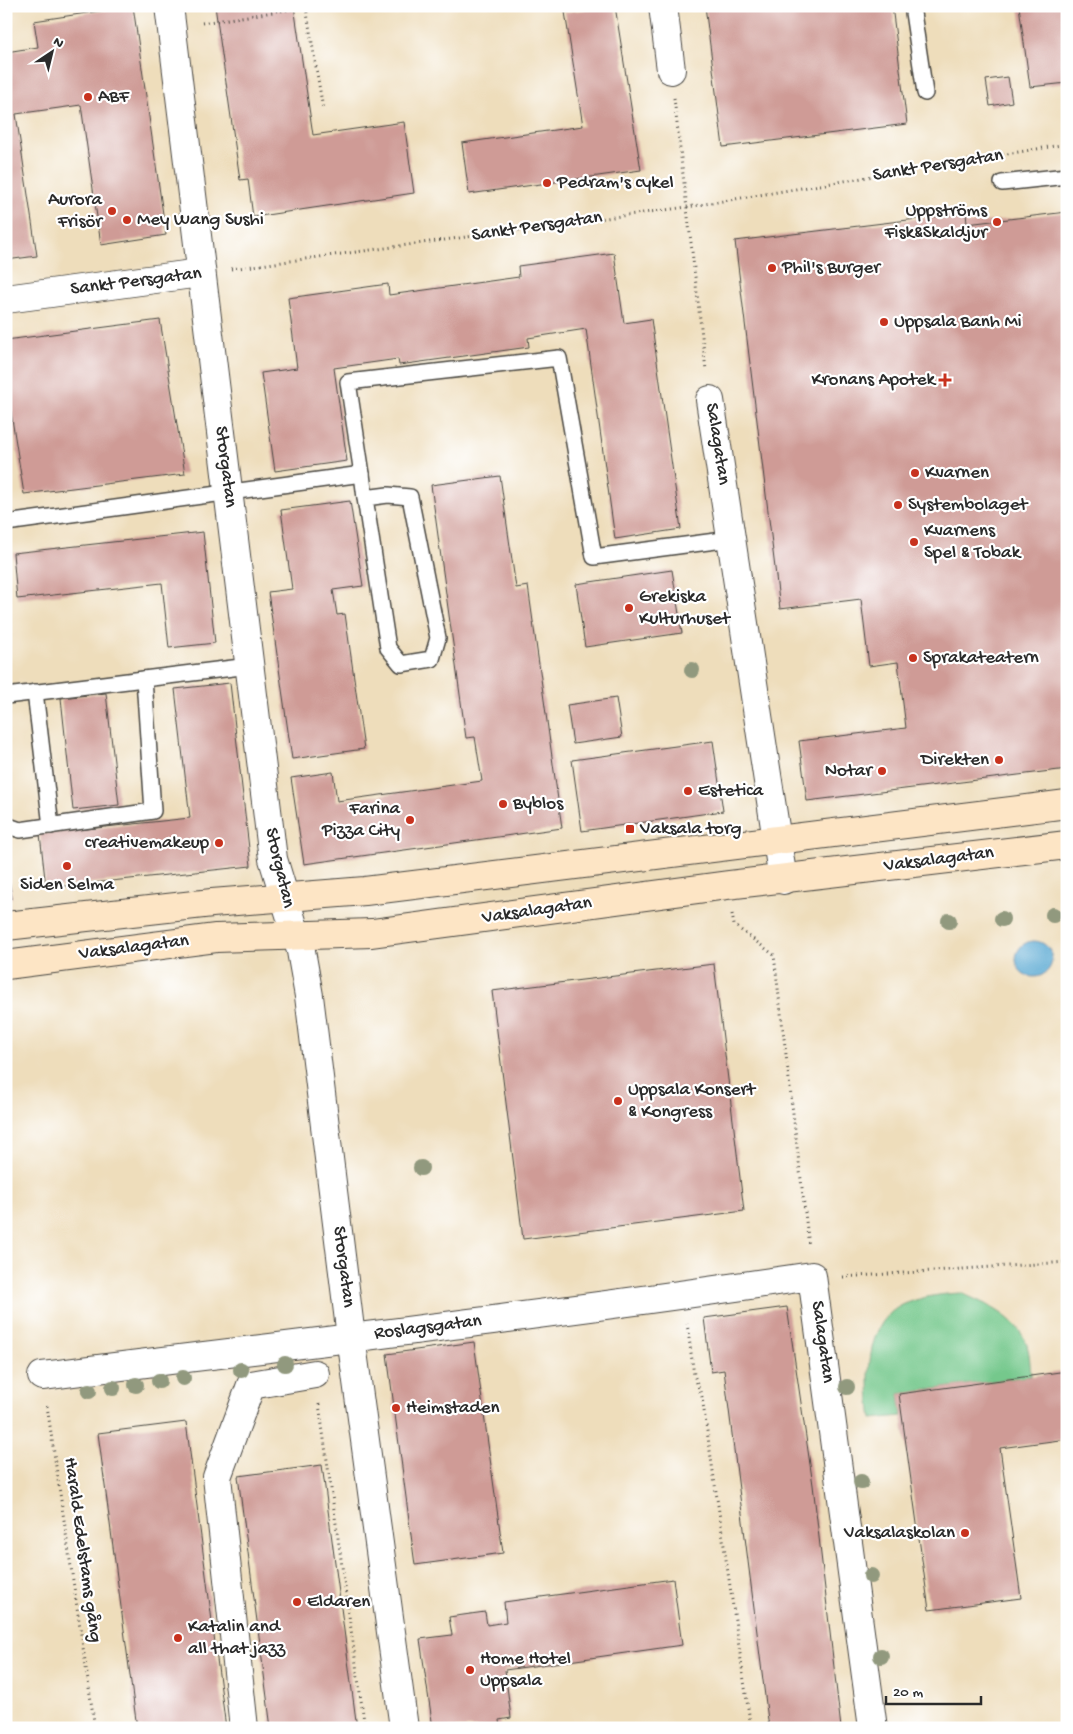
<svg xmlns="http://www.w3.org/2000/svg" width="1073" height="1734" font-family="'Gochi Hand',sans-serif">
	<style>
		.green { fill: #74c88c; stroke: #507a5c }
		.water { fill: #58a8d2; stroke: #426a7e }
		.building { fill: #cf9b96 }
		.lines { fill: none; stroke-linecap: round; stroke-linejoin: round }
		.lane-casing { stroke: #484641; stroke-width: 18 }
		.street-casing { stroke: #484641; stroke-width: 30 }
		.secondary-casing { stroke: #484641; stroke-width: 30 }
		.path { stroke: #484641; stroke-width: 3; stroke-dasharray: 1 4; stroke-linecap: butt }
		.lane { stroke: #fff; stroke-width: 15 }
		.street { stroke: #fff; stroke-width: 28 }
		.secondary { stroke: #fde5c5; stroke-width: 28 }
		.tree { fill: #91997e }
		.poi-dot { fill: #c8321e; stroke: #fff; stroke-width: 2 }
		.labels { text-anchor: middle; dominant-baseline: central; stroke-width: 4.5; stroke-linejoin: round; paint-order: stroke }
		.poi-label { font-size: 19px; fill: #2b2b2b; stroke: #fff; text-anchor: start }
		.street-label { font-size: 19px; fill: #2b2b2b; stroke: #fff }
	</style>
	<rect width="100%" height="100%" fill="#fff"/>
	<filter id="ink" filterUnits="userSpaceOnUse"><feTurbulence type="fractalNoise" baseFrequency=".02" numOctaves="2"/><feDisplacementMap in="SourceGraphic" scale="10" xChannelSelector="R" yChannelSelector="G"/><feConvolveMatrix kernelMatrix="1 2 1 2 8 2 1 2 1" color-interpolation-filters="sRGB"/></filter>
	<filter id="wash" filterUnits="userSpaceOnUse"><feTurbulence type="fractalNoise" baseFrequency=".0096" numOctaves="4" result="noise"/><feDisplacementMap in="SourceGraphic" scale="20" xChannelSelector="R" yChannelSelector="G"/><feGaussianBlur stdDeviation="1.12" result="paint"/><feColorMatrix in="noise" values="0 0 0 0 0 0 0 0 0 0 0 0 0 0 0 0 0 1.4 0 .05"/><feComposite in="paint" operator="in"/></filter>
	<g filter="url(#wash)">
		<rect width="100%" height="100%" fill="#edb"/>
		<path class="green" d="M961,1293C986,1304 1017,1316 1027,1345C1030,1355 1030,1366 1031,1376L899,1394L902,1416L872,1419C867,1382 863,1319 907,1303C925,1296 943,1294 961,1293Z"/>
		<circle class="water" cx="1034" cy="959" r="18"/>
		<g id="blocks">
			<g class="building">
				<path d="M133,6L166,235L101,245L81,105L16,114L37,256L6,260V52L38,47L34,21Z"/>
				<path d="M215,6H294L313,135L404,122L414,193L253,217L248,179L240,180Z"/>
				<path d="M615,6L641,170L469,194L462,143L583,126L565,12Z"/>
				<path d="M705,6H892L907,124L723,147Z"/>
				<path d="M1019,6H1067V83L1030,87Z"/>
				<path d="M1008,77L1012,102L990,106L986,80Z"/>
				<path d="M1067,212V769L807,801L799,741L906,728L898,662L869,666L861,599L780,609L735,241L966,213L967,224Z"/>
				<path d="M614,253L624,323L651,319L681,529L615,539L586,329L528,338L529,347L399,365L398,359L334,368L347,461L275,471L261,373L297,368L288,298L388,284L389,295L519,277L518,266Z"/>
				<path d="M160,320L185,474L24,494L6,381V340Z"/>
				<path d="M500,476L516,588L528,586L562,828L304,864L291,778L333,772L337,801L482,781L475,737L466,738L431,485Z"/>
				<path d="M350,501L363,586L333,590L337,615L345,614L364,749L292,759L268,592L292,589L281,510Z"/>
				<path d="M203,532L215,643L169,648L162,583L17,599L13,553Z"/>
				<path d="M672,570L682,633L585,647L576,584Z"/>
				<path d="M230,683L251,866L46,888L40,834L190,818L175,689Z"/>
				<path d="M106,693L119,805L73,810L61,698Z"/>
				<path d="M616,698L622,737L573,744L567,705Z"/>
				<path d="M713,741L723,811L582,831L572,760Z"/>
				<path d="M6,861L12,898L6,899Z"/>
				<path d="M714,964L744,1211L523,1239L492,991Z"/>
				<path d="M787,1307L813,1485L841,1728H769L724,1370L711,1372L704,1318Z"/>
				<path d="M474,1342L503,1553L415,1565L387,1354Z"/>
				<path d="M1067,1371V1439L1000,1448L1021,1598L929,1610L899,1394Z"/>
				<path d="M186,1422L226,1728H137L98,1433Z"/>
				<path d="M322,1465L357,1728H271L238,1476Z"/>
				<path d="M673,1579L682,1645L505,1670L511,1718L499,1720L500,1728H433L420,1639L452,1635L449,1617L485,1612L487,1625L506,1622L504,1602Z"/>
			</g>
		</g>
	</g>
	<g filter="url(#ink)">
		<use href="#blocks" fill-opacity="0" stroke="#484641" stroke-width="1"/>
		<g class="lines">
			<g class="lane-casing">
				<g id="lane">
					<path d="M912,6L925,93"/>
					<path d="M1002,183L1067,176"/>
					<path d="M362,474L348,382L559,358L594,557L731,539"/>
					<path d="M6,523L362,474L365,498L388,648L401,664L432,659L438,638L410,497L388,495L365,498"/>
					<path d="M35,692L51,826"/>
					<path d="M6,696L249,666"/>
					<path d="M6,825L20,830L153,811L144,679"/>
				</g>
			</g>
			<g class="street-casing">
				<g id="street">
					<path d="M169,6L273,859L301,951L309,996L351,1337L404,1728"/>
					<path d="M663,6L671,70"/>
					<path d="M6,299L200,273"/>
					<path d="M710,400L783,880"/>
					<path d="M42,1376C299,1344 556,1314 812,1276L873,1728"/>
					<path d="M244,1728L217,1477L251,1385L315,1374"/>
				</g>
			</g>
			<g class="secondary-casing">
				<g id="secondary">
					<path d="M6,926L212,903L365,891L1067,804"/>
					<path d="M6,965L216,938L372,933L728,885L1067,845"/>
				</g>
			</g>
			<g class="path">
				<path d="M306,7L323,109"/>
				<path d="M202,23L306,7"/>
				<path d="M674,98L706,370"/>
				<path d="M231,269L687,207L1067,144"/>
				<path d="M732,914L734,925L774,955L809,1246"/>
				<path d="M843,1277L1067,1262"/>
				<path d="M687,1323L694,1375L702,1397L751,1728"/>
				<path d="M319,1404L365,1728"/>
				<path d="M47,1406L95,1728"/>
			</g>
			<use href="#lane" class="lane"/>
			<use href="#street" class="street"/>
			<use href="#secondary" class="secondary"/>
		</g>
		<g class="tree">
			<circle cx="692" cy="670" r="8"/>
			<circle cx="1053" cy="915" r="8"/>
			<circle cx="1002" cy="919" r="8"/>
			<circle cx="949" cy="921" r="8"/>
			<circle cx="421" cy="1168" r="8"/>
			<circle cx="285" cy="1364" r="8"/>
			<circle cx="241" cy="1370" r="8"/>
			<circle cx="183" cy="1378" r="8"/>
			<circle cx="159" cy="1381" r="8"/>
			<circle cx="136" cy="1385" r="8"/>
			<circle cx="847" cy="1387" r="8"/>
			<circle cx="113" cy="1388" r="8"/>
			<circle cx="89" cy="1391" r="8"/>
			<circle cx="861" cy="1482" r="8"/>
			<circle cx="871" cy="1576" r="8"/>
			<circle cx="881" cy="1656" r="8"/>
		</g>
	</g>
	<g class="poi-dot">
		<circle cx="88" cy="97" r="5"/>
		<circle cx="547" cy="183" r="5"/>
		<circle cx="112" cy="211" r="5"/>
		<circle cx="127" cy="220" r="5"/>
		<circle cx="997" cy="222" r="5"/>
		<circle cx="772" cy="268" r="5"/>
		<circle cx="884" cy="322" r="5"/>
		<path d="M942.5 372.5h5v5h5v5h-5v5h-5v-5h-5v-5h5z"/>
		<circle cx="915" cy="473" r="5"/>
		<circle cx="898" cy="505" r="5"/>
		<circle cx="914" cy="542" r="5"/>
		<circle cx="629" cy="608" r="5"/>
		<circle cx="913" cy="658" r="5"/>
		<circle cx="999" cy="760" r="5"/>
		<circle cx="882" cy="771" r="5"/>
		<circle cx="688" cy="791" r="5"/>
		<circle cx="503" cy="804" r="5"/>
		<circle cx="410" cy="820" r="5"/>
		<rect x="625" y="824" width="10" height="10" rx="2.5"/>
		<circle cx="219" cy="843" r="5"/>
		<circle cx="67" cy="866" r="5"/>
		<circle cx="618" cy="1101" r="5"/>
		<circle cx="396" cy="1408" r="5"/>
		<circle cx="965" cy="1533" r="5"/>
		<circle cx="297" cy="1602" r="5"/>
		<circle cx="178" cy="1638" r="5"/>
		<circle cx="470" cy="1670" r="5"/>
	</g>
	<g class="labels">
		<g class="poi-label">
			<text x="98" y="97">ABF</text>
			<text x="557" y="183">Pedram's cykel</text>
			<text x="102" y="200" text-anchor="end">Aurora<tspan x="102" dy="22">Frisör</tspan></text>
			<text x="987" y="211" text-anchor="end">Uppströms<tspan x="987" dy="22">Fisk&amp;Skaldjur</tspan></text>
			<text x="137" y="220">Mey Wang Sushi</text>
			<text x="782" y="268">Phil's Burger</text>
			<text x="894" y="322">Uppsala Banh Mi</text>
			<text x="935" y="380" text-anchor="end">Kronans Apotek</text>
			<text x="925" y="473">Kvarnen</text>
			<text x="908" y="505">Systembolaget</text>
			<text x="924" y="531">Kvarnens<tspan x="924" dy="22">Spel &amp; Tobak</tspan></text>
			<text x="639" y="597">Grekiska<tspan x="639" dy="22">Kulturhuset</tspan></text>
			<text x="923" y="658">Sprakateatern</text>
			<text x="989" y="760" text-anchor="end">Direkten</text>
			<text x="872" y="771" text-anchor="end">Notar</text>
			<text x="698" y="791">Estetica</text>
			<text x="513" y="804">Byblos</text>
			<text x="400" y="809" text-anchor="end">Farina<tspan x="400" dy="22">Pizza City</tspan></text>
			<text x="640" y="829">Vaksala torg</text>
			<text x="209" y="843" text-anchor="end">creativemakeup</text>
			<text x="67" y="885" text-anchor="middle">Siden Selma</text>
			<text x="628" y="1090">Uppsala Konsert<tspan x="628" dy="22">&amp; Kongress</tspan></text>
			<text x="406" y="1408">Heimstaden</text>
			<text x="955" y="1533" text-anchor="end">Vaksalaskolan</text>
			<text x="307" y="1602">Eldaren</text>
			<text x="188" y="1627">Katalin and<tspan x="188" dy="22">all that jazz</tspan></text>
			<text x="480" y="1659">Home Hotel<tspan x="480" dy="22">Uppsala</tspan></text>
		</g>
		<g class="street-label">
			<text transform="translate(938 166) rotate(-9)">Sankt Persgatan</text>
			<text transform="translate(537 227) rotate(-8)">Sankt Persgatan</text>
			<text transform="translate(136 282) rotate(-7)">Sankt Persgatan</text>
			<text transform="translate(717 444) rotate(81)">Salagatan</text>
			<text transform="translate(225 467) rotate(83)">Storgatan</text>
			<text transform="translate(939 860) rotate(-7)">Vaksalagatan</text>
			<text transform="translate(279 868) rotate(77)">Storgatan</text>
			<text transform="translate(537 911) rotate(-8)">Vaksalagatan</text>
			<text transform="translate(134 948) rotate(-7)">Vaksalagatan</text>
			<text transform="translate(343 1267) rotate(83)">Storgatan</text>
			<text transform="translate(428 1328) rotate(-7)">Roslagsgatan</text>
			<text transform="translate(822 1342) rotate(82)">Salagatan</text>
			<text transform="translate(82 1550) rotate(82)">Harald Edelstams gång</text>
		</g>
	</g>
	<rect width="1073" height="1734" fill="none" stroke="#fff" stroke-width="25"/>
	<g transform="translate(52 52) rotate(35)" stroke="#ffffff" stroke-width="4" paint-order="stroke">
	<path d="M0-4L9 19L0 12L-9 19Z" fill="#2b2b2b"/>
	<text y="-8" font-size="14" font-weight="bold" text-anchor="middle" fill="#2b2b2b">N</text>
	</g>
	<path d="M886 1696v8h95v-8" fill="none" stroke="#2b2b2b" stroke-width="2.5"/>
	<text x="893" y="1696" font-size="15" fill="#2b2b2b" stroke="#ffffff" stroke-width="4" paint-order="stroke">20 m</text>
</svg>
